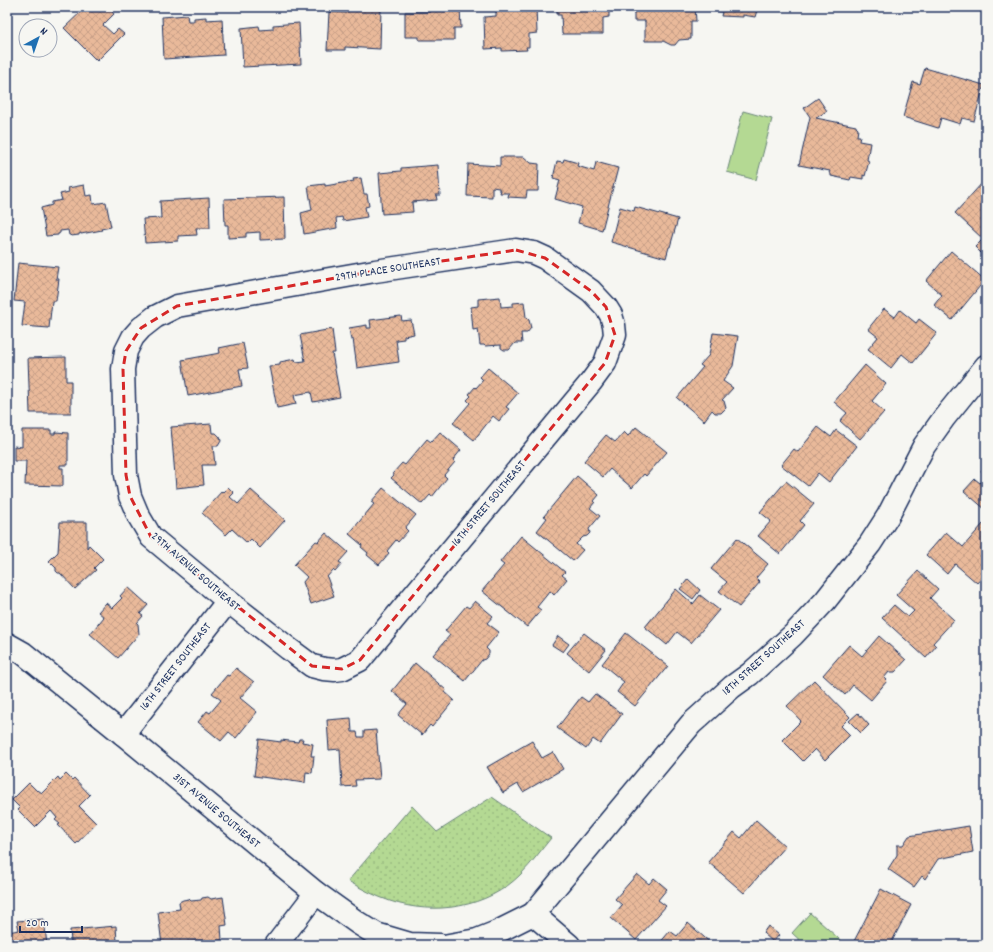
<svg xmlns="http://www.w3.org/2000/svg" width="993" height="952" font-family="Dekko,sans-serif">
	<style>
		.grass { fill: url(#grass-dots); stroke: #688478 }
		.pitch { fill: #b4d993; stroke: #688478 }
		.building { fill: url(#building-cross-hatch); stroke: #1b2f5e }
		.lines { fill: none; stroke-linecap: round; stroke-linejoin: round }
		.minor-casing { stroke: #1b2f5e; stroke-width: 25 }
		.minor { stroke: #f6f6f2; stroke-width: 22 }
		.marked { fill: none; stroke: #d62828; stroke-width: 3; stroke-dasharray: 8 5; stroke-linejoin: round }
		.labels { text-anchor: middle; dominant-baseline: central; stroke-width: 3.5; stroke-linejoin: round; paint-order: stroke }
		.street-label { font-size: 12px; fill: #1b2f5e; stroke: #f6f6f2 }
	</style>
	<defs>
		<pattern id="grass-dots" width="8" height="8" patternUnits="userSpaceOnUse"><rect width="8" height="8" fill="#b4d993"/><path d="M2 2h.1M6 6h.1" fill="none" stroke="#9abb81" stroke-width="1.8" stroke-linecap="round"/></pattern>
		<pattern id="building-cross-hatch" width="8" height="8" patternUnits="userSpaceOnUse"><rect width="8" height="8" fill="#e9b99a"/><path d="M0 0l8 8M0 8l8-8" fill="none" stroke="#c79f87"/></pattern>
	</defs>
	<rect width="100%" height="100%" fill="#f6f6f2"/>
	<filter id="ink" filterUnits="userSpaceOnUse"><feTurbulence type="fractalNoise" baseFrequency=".025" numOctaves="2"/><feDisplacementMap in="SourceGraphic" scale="8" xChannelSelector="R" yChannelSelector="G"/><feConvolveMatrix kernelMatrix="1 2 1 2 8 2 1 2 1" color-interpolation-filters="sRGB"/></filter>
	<g filter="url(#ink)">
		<path class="grass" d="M492,797L551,838C541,850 532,863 521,874C488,908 434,916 390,901C375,896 362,889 348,881L412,806L437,832Z"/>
		<g class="pitch">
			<path d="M743,111L772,119L756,180L727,172Z"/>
			<path d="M810,913L846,945H805L792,933Z"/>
		</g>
		<g class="building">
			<path d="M86,7H108L114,14L103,25L113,34L118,29L124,34L97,61L64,28Z"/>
			<path d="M346,7H381L380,49L345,47V50H327L329,12L346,13Z"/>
			<path d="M437,7H460L461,28H454V40H419V37H405V12H430V9H437Z"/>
			<path d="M505,7H536L537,33L529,34V47H526L527,50L502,51V48L485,49L484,17L496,16V10H505Z"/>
			<path d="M557,7H609V17L603,18V34H562L561,15H557Z"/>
			<path d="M634,7H695L696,21H691V39L679,40L675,45H671L663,41H645V21H634Z"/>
			<path d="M711,7H758L755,17L743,15V17L721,16L722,12L710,10Z"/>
			<path d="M187,15L188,21H194V18L206,17V20L222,19L224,55L164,59L162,17Z"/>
			<path d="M299,23L301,64L243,67L241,28L259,26L260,30L273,29V25Z"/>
			<path d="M925,68L984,85L974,121L962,118L960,124L941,118L938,128L903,117L913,82L920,84Z"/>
			<path d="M818,98L827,111L816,118L856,126V127L858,129L857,136H860L859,141L870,143L867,160L869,161L865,176L863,175V179L851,177L850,180L831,176V174L829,173L830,171L799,165L810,117L804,108Z"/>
			<path d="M500,157H524L531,163L539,164L538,191H527L526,198L508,197L509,193H500L501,190H499V188L492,187V197L467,196L468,164L500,166Z"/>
			<path d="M564,159L578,163L577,166L594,171L596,162L618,168L602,230L578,223L582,207L555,199L560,180L553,178L557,161L563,162Z"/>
			<path d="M438,165L440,195H436L437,200L412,202L413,212L382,214L379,173L401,171V168Z"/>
			<path d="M361,178L364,194H367L369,206L365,207L367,217L343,221L342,217L336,218L337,228L304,234L301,213L312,210L308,186L325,184V186L354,181L353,179Z"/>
			<path d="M983,182L986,185V258L975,247L983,239L955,213Z"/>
			<path d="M84,185L86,196L92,195L93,204L106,202L111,227L101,229L102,230L81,234V233L79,234V235L71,236L70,235H69L68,230L60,231V233L58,234V235L46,236L41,208L52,205V202L62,200L60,194L69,192L68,188Z"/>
			<path d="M284,197L285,239L260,240V232L246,233V237L228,238V225H225L224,199Z"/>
			<path d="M209,198L210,228H196L197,235L178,236V241L145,243L143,219L161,218L160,201Z"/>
			<path d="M620,207L634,211L635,207L678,219L670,247H669L666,258L611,242Z"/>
			<path d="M951,251L985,280L952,320L934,305L942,295L926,281Z"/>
			<path d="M18,263L58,267L56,279H59L56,301H52L49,328L22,326L25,302L14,301Z"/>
			<path d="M500,297L501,307L513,306V303L524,302L526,317L529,320L531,328L527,333H521L522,343H515L509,350H504L501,348V345L485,346L484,345H480L478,329L473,330L471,307L478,306V299Z"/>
			<path d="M884,309L895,317L900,310L916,323L919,319L937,333L913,363L902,354L891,368L868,349L878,337L868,329Z"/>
			<path d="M401,316L402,321L411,320L414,334L404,336V339L396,340L399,362L357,368L353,339L351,340L349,328L367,325V328H371L370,320Z"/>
			<path d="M332,329L335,353H332L340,397L313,402L311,392L294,395L296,404L277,408L269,366L280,365V362L295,359L296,362L305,361L300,335Z"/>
			<path d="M713,333L738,336L733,366L723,381L733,388L722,400L724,401L726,408L721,413H715L712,410L704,421L677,398L703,367L700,365L709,355Z"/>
			<path d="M243,343L248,368L239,369L242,386L188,396L182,360L220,353L219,348Z"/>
			<path d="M66,357V381H71V413H30L28,358Z"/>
			<path d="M865,365L886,384L872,401L884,412L860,439L840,421L847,413L834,402Z"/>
			<path d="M488,368L518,393L506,407L509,409L499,421L493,416L474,440L453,423L470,403L467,400L471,396L469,394L475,387L476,388L483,380L480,377Z"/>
			<path d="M211,424L212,433H216L220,437L221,441L218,446H213L215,465H202L204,485L176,488L171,427Z"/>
			<path d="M636,427L667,452L646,476L644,474L632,488L610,469L603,477L584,461L606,435L615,442L624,432L628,436Z"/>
			<path d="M818,427L831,437L836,430L857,446L829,482L818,473L808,486L781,465L794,449L798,452Z"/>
			<path d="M22,430H51V434H55V432L68,433V465H60V468H63V486L25,485L26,461H14V446L22,447Z"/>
			<path d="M440,432L461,450L453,460L455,462L444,475L447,478L432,497L430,495L422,504L391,478L394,475L393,473L402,463L405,465L427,439L431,442Z"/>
			<path d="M986,465V476L981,471Z"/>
			<path d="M577,476L599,495L594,501L595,502L590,508L600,516L589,529L590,533L587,536L583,537L576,544L583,550L573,561L537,531L547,518L544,516Z"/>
			<path d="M986,477V510L964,491L975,479L980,483Z"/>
			<path d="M786,481L814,504L800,521L804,525L780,554L758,536L771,521L760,512Z"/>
			<path d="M228,487L234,493L230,497L238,504L251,490L285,520L260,548L251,539L247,543L232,529L226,535L202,513L222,491L223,492Z"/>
			<path d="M383,488L416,515L405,528L408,531L398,542L396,540L387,551L389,553L379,565L367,555L368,553L361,547L362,545L349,534L374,504L371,502Z"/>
			<path d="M60,522H87V548L89,545L103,559L94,568L96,570L75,589L60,573H58L56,571V568L49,561L58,552Z"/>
			<path d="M983,524L986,526V573L977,583L955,564L947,574L926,555L946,532L963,547Z"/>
			<path d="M326,533L348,552L339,562L342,564L335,572L333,570L327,577L334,596L311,604L303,582L307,577L294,565L316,541L318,542Z"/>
			<path d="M521,536L565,572L562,575L567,579L554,595L550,591L537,607L541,610L527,627L482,591L504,565L500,562Z"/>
			<path d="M737,538L768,564L756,578L760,582L739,607L719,591L727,582L711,569Z"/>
			<path d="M918,571L938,589L930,598L954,620L933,643L936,646L926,658L882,618L894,605L908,617L914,611L896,595Z"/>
			<path d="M688,579L700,590L693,599L680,589Z"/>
			<path d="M128,587L148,605L140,614L143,616L137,623L138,624L139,634L118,658L90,634L104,617L98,612L106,603L112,608L122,598L120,596Z"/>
			<path d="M676,589L693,604L700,595L719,610L691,643L677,632L667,645L645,627Z"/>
			<path d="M475,601L493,616L487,623L499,632L486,648L489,651V654L485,659L482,660L465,681L433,655L450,635L445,631L466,606L469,608Z"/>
			<path d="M584,633L606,650L589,671L567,653Z"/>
			<path d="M626,633L668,666L635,706L617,692L624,682L602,664Z"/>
			<path d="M558,636L569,644L563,652L552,645Z"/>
			<path d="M879,636L906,660L895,672H889L884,678L887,681L871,700L853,685L845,695L823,675L849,645L862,656Z"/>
			<path d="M415,663L446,690L445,692L454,700L432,727L430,725L422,735L398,715L407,704L392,691Z"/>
			<path d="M236,668L254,682L240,698L257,712L236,738L229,732L221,741L198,722L207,711L210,713L221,700L212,693L227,675L229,676Z"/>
			<path d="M814,680L850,717L841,726L850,735L825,760L815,749L803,761L782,740L801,721L787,706Z"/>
			<path d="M595,694L622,714L600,744L593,739L586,749L557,728L581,697L588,702Z"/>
			<path d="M858,713L869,725L861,733L849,721Z"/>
			<path d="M351,718L352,732H357L358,737H364V731L376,730L380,779L355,780L356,786L342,787L340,749L329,750L327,720Z"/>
			<path d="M259,739L281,742V740L298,742L299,739H303L302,742L313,744L311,756H314L312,773L306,772L305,783L254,776Z"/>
			<path d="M532,741L542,758L553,752L563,769L523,792L518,784L503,793L487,767Z"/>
			<path d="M66,774L72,780L74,778L90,795L79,806L96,823L76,844L58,825L60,824L55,820L57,818L51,811L35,827L18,810L20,808L12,800L29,783L37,791L38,790L42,793L58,777L60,780Z"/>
			<path d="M756,820L785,846L744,893L708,862L734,832L741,838Z"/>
			<path d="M969,826L973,852L938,859L925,879L922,876L914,887L888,869L897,855V845H903L909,836Z"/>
			<path d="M986,831V853L982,832Z"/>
			<path d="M637,874L649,884L654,878L667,889L658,900L666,906L636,940L611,918L622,905L615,899Z"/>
			<path d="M881,889L911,905L890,945H852Z"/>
			<path d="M208,897L211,899L223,897L227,925L221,926L222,940L206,942V940L187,942V945H162L158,912L180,909L179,902L183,900L189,899L191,901L201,900L202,898Z"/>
			<path d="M44,919L47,945H7V929L8,932L19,930L17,921Z"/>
			<path d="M688,923L713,945H658L670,931L677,936Z"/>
			<path d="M116,926L117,942L119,941L120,945H64V943L71,942L70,930Z"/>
			<path d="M768,926L779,935L773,942L763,933Z"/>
		</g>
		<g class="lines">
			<g class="minor-casing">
				<g id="minor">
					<path d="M516,250L534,253L545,258L591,291L606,307L611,315L614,325L615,335L605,363L591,382L360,660L342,669L335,670L324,669L312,666L289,649L228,601L151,537L138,515L130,496L126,475L123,369L126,351L133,337L141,328L155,317L177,306L375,271Z"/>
					<path d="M7,644L23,653L123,734L316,893L358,923L376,934L410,944L440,945"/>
					<path d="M123,734L228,601"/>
					<path d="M533,914L691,724L732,687L750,674L793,635L825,601L870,544L888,516L924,446L944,418L986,366"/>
					<path d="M276,945L316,893"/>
					<path d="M449,945L477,940L497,932L533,914L569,945"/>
				</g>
			</g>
			<use href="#minor" class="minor"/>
		</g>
	</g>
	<path class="marked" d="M516,250L545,258L591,291L606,307L615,335L605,363L360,660L342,669L312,666L151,537L130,496L126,475L123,369L126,351L141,328L177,306L375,271Z"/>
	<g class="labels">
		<g class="street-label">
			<text transform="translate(388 270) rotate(-9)">29TH PLACE SOUTHEAST</text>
			<text transform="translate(489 504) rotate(-50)">16TH STREET SOUTHEAST</text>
			<text transform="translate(195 572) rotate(41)">29TH AVENUE SOUTHEAST</text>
			<text transform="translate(764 658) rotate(-42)">18TH STREET SOUTHEAST</text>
			<text transform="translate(176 667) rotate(-52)">16TH STREET SOUTHEAST</text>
			<text transform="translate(216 811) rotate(40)">31ST AVENUE SOUTHEAST</text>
		</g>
	</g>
	<rect width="993" height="952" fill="none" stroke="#f6f6f2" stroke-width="24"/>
	<rect x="12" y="12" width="969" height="928" fill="none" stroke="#1b2f5e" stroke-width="1.5" filter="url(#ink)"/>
	<g transform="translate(38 38) rotate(40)"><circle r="19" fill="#f6f6f2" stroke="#9ea6b7"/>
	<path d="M0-3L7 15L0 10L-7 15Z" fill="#1f6fb2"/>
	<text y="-6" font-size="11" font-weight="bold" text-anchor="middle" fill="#1b2f5e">N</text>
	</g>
	<path d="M20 926v6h62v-6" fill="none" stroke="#1b2f5e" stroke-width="2"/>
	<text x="26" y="926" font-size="12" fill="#1b2f5e" stroke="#f6f6f2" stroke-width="3" paint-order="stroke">20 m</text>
</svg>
